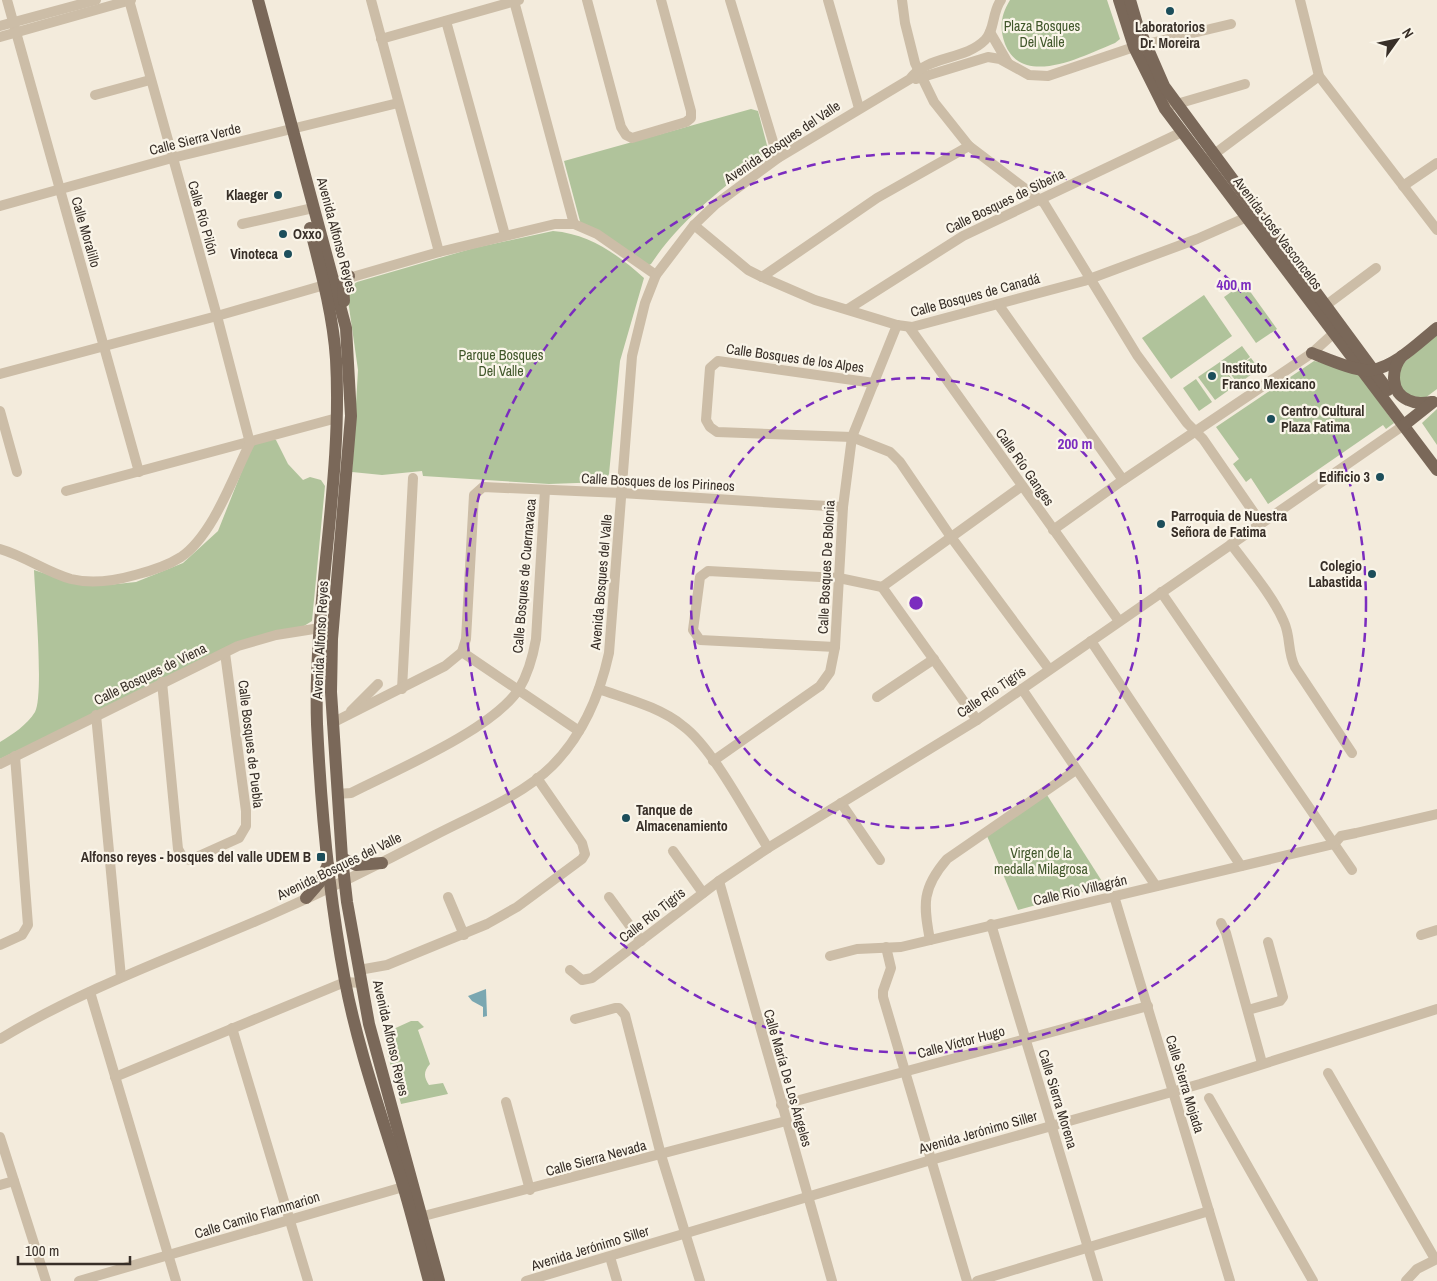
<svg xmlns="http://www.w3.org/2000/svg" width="1437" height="1281" font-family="'Archivo Narrow',sans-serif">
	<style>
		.green { fill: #b0c39b }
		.water { fill: #7aa7b1 }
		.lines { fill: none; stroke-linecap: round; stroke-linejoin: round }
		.minor { stroke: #ccbda7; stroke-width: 10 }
		.major { stroke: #7a6859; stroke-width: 12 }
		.ring { fill: none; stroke: #7b2cbf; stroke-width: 2.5; stroke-dasharray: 9 6 }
		.poi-dot { fill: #1c4e5b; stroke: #faf5e9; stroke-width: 2 }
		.labels { text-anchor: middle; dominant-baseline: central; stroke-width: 4.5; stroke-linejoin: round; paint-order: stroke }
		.park-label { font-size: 14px; fill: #41572b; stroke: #faf5e9 }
		.poi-label { font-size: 14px; font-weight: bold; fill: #382f28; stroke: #faf5e9; text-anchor: end }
		.street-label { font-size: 14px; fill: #382f28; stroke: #faf5e9 }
		.centre { fill: #7b2cbf; stroke: #faf5e9; stroke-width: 2.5 }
		.ring-label { font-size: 15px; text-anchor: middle; font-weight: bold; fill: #7b2cbf; stroke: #faf5e9; stroke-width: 4.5; stroke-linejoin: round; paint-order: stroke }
	</style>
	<rect width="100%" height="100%" fill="#f3ebdc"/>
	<g class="green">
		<path d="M1010,0H1107L1120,39L1115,43C1085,55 1023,89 1005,44C999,27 1001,15 1010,0Z"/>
		<path d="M751,109L758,111L768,149L767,153C723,189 683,216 651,264L647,266L581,225L564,161Z"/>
		<path d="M553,231C590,234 617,254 644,278L620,361L609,474L605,482L549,484L423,476L422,471L382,475L352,472L358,370L347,293L348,288L357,282L474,248Z"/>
		<path d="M1244,283L1277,329L1256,343L1224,297Z"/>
		<path d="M1204,295L1232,336L1171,379L1142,338Z"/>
		<path d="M1437,334V389L1425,398L1405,395L1396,378L1397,369Z"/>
		<path d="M1242,346L1250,357L1243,363L1251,358L1259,369L1238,384L1221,361Z"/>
		<path d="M1314,361L1356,370L1394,423L1386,429L1383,425L1268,504L1251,478L1246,482L1233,464L1239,459L1216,427Z"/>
		<path d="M1220,362L1236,385L1215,400L1198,377Z"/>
		<path d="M1196,379L1212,402L1199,411L1183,388Z"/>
		<path d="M1437,409V445L1422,423Z"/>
		<path d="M271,436L276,440L288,464L303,480L310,477L321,480L325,486L312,621L304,626L243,641L0,759V742C13,734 27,725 35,712C44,695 35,595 34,570L74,583L107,585L136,582L183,563L218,531L253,443Z"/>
		<path d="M1047,795L1105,886L1018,910L987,836Z"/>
		<path d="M411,1021H418L424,1027L418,1030L430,1064C423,1072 424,1077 429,1085L443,1083L448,1094L401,1104L386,1048L389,1031Z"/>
	</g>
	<path class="water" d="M486,989L487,1016L483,1017V1007L472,1001L468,996Z"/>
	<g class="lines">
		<g class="minor">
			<path d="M7,0L139,472"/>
			<path d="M371,0L439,252"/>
			<path d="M587,0L621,127L626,135L632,138L686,122L691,118V111L661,0"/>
			<path d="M730,0L778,158"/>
			<path d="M828,0L859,108"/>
			<path d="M902,0L905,23L915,63L934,102L969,146L1044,203L1137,355L1187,423L1203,439L1261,523"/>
			<path d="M1300,0L1319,76L1437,230"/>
			<path d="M514,1L574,224"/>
			<path d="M446,21L505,235"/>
			<path d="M0,26L96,0"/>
			<path d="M990,32L1008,63"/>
			<path d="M0,37L131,0"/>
			<path d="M381,39L519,0"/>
			<path d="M916,79L988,57L1000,59L1029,75L1048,76L1134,47L1231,24"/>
			<path d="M95,95L150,80"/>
			<path d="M1170,106L1245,84"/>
			<path d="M1209,158L1319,76"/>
			<path d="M1403,186L1437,163"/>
			<path d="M0,206L172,158L398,103"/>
			<path d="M242,224L313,208"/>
			<path d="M694,225L748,270L762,277L815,300L897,325L912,327L1084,281L1197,239L1247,217"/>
			<path d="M762,277L877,198L969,146"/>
			<path d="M998,304L1123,480"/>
			<path d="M848,309L963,236L1182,132"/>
			<path d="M1321,309L1376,268"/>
			<path d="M909,327L1119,621"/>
			<path d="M0,374L217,316L439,252L555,224H574L597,234L656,275"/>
			<path d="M874,383L718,361L710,368L706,420L710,427L717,432L852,437L890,452L900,462L951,537L1049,669"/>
			<path d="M0,411L17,472"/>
			<path d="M66,491L337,418"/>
			<path d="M1053,530L1123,480L1312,353L1334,333"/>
			<path d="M1231,544C1248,567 1273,596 1284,622C1291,637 1287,651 1295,667L1352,753"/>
			<path d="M0,549C25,556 46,572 71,579C91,584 114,581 135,575C151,571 167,566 181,557C213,535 233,477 250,443L217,316L129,0"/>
			<path d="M882,587L1022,486"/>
			<path d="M882,587L977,720"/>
			<path d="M1161,592L1352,870"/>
			<path d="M1091,641L1241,866"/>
			<path d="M835,647L700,640L693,630L700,577L708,571L839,578L882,587"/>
			<path d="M462,652L579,731"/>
			<path d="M162,682L178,849L183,858L190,860L239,838L246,826V811L225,653"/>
			<path d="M402,689L413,478"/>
			<path d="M599,689C627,699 660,707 683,726C712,747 748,816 768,848"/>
			<path d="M1022,689L1156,886"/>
			<path d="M877,697L934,659"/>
			<path d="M351,711L378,684"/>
			<path d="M96,715L121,977"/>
			<path d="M332,723L445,666L462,652L466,639L474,495L483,487L621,493L843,507"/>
			<path d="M713,761L820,686L830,672L835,647L843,507L852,437L897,325"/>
			<path d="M0,764L238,646L276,635L320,628"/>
			<path d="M337,794L351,793C396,770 492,730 519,689C528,674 533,656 536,639L545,490"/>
			<path d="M841,803L880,860"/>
			<path d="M1334,844L1341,836L1356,833L1437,814"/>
			<path d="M673,851L703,893"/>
			<path d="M719,881L832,1281"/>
			<path d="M1114,896L1230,1281"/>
			<path d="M448,897L464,935"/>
			<path d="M609,897L641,941"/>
			<path d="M1221,923L1226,933L1262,1063"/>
			<path d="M991,924L1098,1281"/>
			<path d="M1421,935L1437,930"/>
			<path d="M930,940C923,904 922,888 947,859L1076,770"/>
			<path d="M0,945L22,935L28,925L15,756"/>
			<path d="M886,947L891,968L883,991V997L967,1281"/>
			<path d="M830,956L857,949L901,947L1334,844"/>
			<path d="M359,970L387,965L487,924L517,907L582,859L585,854L582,843L537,778"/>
			<path d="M570,970L582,980L592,978L719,881L768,848L977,720L1404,425"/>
			<path d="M90,992L176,1281"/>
			<path d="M1248,1010L1280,1001L1283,997L1268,942"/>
			<path d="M575,1019L615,1008H619L625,1015L661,1155L700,1281"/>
			<path d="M232,1028L308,1281"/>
			<path d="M0,1039C84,988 178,955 268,916C325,891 380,864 435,835C471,816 522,796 552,766C582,736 600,694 609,653L632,356L645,303L656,275L694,225L716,204L778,158L910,79C927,55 964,61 985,40C995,30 992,12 1001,0"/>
			<path d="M1328,1073L1435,1259"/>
			<path d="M115,1077L345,982L362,983"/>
			<path d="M1209,1098L1313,1281"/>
			<path d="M506,1102L530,1190"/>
			<path d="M781,1105L1148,1006"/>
			<path d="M0,1137L46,1281"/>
			<path d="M0,1185L14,1181"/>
			<path d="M416,1218L786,1121"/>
			<path d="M610,1257L617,1281"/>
			<path d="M79,1281L410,1185"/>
			<path d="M526,1281L931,1160L1200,1084L1437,1009"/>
			<path d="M977,1281L1209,1211"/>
			<path d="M1406,1281L1417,1269L1437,1259"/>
		</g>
		<g class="major">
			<path d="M258,0L346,328L351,416L332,639L331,692L342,858L347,902L369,1024L439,1281"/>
			<path d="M1119,0L1134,47L1165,109L1437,470"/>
			<path d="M1130,0L1137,24L1164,86L1388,390"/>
			<path d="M310,228C321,271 333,315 336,359C343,481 313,603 317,724C321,810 329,896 345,981C358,1049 382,1116 402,1182C412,1215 420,1248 429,1281"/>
			<path d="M344,301L343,287L349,276"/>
			<path d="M1312,353C1325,358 1358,373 1372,370C1396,366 1418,343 1437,328"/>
			<path d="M1402,356C1391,369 1390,392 1408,400C1416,404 1424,403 1432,402"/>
			<path d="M1404,425L1433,402"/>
			<path d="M342,858L356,865L382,863"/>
			<path d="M306,898L319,883L328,865"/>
		</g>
	</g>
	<g class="ring">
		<circle cx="916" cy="603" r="225"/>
		<circle cx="916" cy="603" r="450"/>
	</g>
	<g class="poi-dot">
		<circle cx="1170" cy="11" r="5"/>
		<circle cx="278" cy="195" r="5"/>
		<circle cx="283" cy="234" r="5"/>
		<circle cx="288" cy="254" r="5"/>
		<circle cx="1212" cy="376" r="5"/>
		<circle cx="1271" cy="419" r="5"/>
		<circle cx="1380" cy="477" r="5"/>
		<circle cx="1161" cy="524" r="5"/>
		<circle cx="1372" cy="574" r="5"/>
		<circle cx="626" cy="818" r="5"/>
		<rect x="316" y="852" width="10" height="10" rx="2.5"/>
	</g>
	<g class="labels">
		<g class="park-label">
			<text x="1042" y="26">Plaza Bosques<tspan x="1042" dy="16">Del Valle</tspan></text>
			<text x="501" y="355">Parque Bosques<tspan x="501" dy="16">Del Valle</tspan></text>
			<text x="1041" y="853">Virgen de la<tspan x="1041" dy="16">medalla Milagrosa</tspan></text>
		</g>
		<g class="poi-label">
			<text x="1170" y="27" text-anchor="middle">Laboratorios<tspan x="1170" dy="16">Dr. Moreira</tspan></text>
			<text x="268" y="195">Klaeger</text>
			<text x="293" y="234" text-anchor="start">Oxxo</text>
			<text x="278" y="254">Vinoteca</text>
			<text x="1222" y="368" text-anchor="start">Instituto<tspan x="1222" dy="16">Franco Mexicano</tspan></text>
			<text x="1281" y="411" text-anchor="start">Centro Cultural<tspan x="1281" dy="16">Plaza Fatima</tspan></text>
			<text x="1370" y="477">Edificio 3</text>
			<text x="1171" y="516" text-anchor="start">Parroquia de Nuestra<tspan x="1171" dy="16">Señora de Fatima</tspan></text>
			<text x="1362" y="566">Colegio<tspan x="1362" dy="16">Labastida</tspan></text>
			<text x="636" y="810" text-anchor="start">Tanque de<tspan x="636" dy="16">Almacenamiento</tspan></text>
			<text x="311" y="857">Alfonso reyes - bosques del valle UDEM B</text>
		</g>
		<g class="street-label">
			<text transform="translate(195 139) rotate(-14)">Calle Sierra Verde</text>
			<text transform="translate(782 142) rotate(-34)">Avenida Bosques del Valle</text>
			<text transform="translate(1005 201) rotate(-26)">Calle Bosques de Siberia</text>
			<text transform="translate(203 218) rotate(74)">Calle Río Pilón</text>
			<text transform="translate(86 232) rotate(74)">Calle Moralillo</text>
			<text transform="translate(1278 233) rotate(53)">Avenida José Vasconcelos</text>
			<text transform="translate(337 235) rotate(75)">Avenida Alfonso Reyes</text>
			<text transform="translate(975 295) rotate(-15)">Calle Bosques de Canadá</text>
			<text transform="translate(795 358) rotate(8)">Calle Bosques de los Alpes</text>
			<text transform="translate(1025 467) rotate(55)">Calle Río Ganges</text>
			<text transform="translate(658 482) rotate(3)">Calle Bosques de los Pirineos</text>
			<text transform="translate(826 567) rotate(-87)">Calle Bosques De Bolonia</text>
			<text transform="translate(524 576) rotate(-85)">Calle Bosques de Cuernavaca</text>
			<text transform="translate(601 582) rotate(-85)">Avenida Bosques del Valle</text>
			<text transform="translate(320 640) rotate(-87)">Avenida Alfonso Reyes</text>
			<text transform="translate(150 674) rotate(-26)">Calle Bosques de Viena</text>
			<text transform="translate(991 692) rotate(-34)">Calle Río Tigris</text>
			<text transform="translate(251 744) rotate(83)">Calle Bosques de Puebla</text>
			<text transform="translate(339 866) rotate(-26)">Avenida Bosques del Valle</text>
			<text transform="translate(1080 890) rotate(-13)">Calle Río Villagrán</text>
			<text transform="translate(652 915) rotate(-38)">Calle Río Tigris</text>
			<text transform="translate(391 1038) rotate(77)">Avenida Alfonso Reyes</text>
			<text transform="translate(961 1042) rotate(-15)">Calle Víctor Hugo</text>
			<text transform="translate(788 1078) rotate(74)">Calle María De Los Ángeles</text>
			<text transform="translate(1185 1084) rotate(73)">Calle Sierra Mojada</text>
			<text transform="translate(1058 1099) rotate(73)">Calle Sierra Morena</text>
			<text transform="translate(978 1132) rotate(-16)">Avenida Jerónimo Siller</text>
			<text transform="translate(596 1158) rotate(-15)">Calle Sierra Nevada</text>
			<text transform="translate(257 1215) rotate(-17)">Calle Camilo Flammarion</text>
			<text transform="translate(590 1248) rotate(-17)">Avenida Jerónimo Siller</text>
		</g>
	</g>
	<circle cx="916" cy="603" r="8" class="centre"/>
	<g class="ring-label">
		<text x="1234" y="290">400 m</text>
		<text x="1075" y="449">200 m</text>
	</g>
	<g transform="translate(1397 40) rotate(57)" stroke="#faf5e9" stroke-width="4" paint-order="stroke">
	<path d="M0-4L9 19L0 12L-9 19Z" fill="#382f28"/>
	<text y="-8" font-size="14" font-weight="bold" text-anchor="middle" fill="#382f28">N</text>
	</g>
	<path d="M18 1256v8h112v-8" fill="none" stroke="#382f28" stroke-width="2.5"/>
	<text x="25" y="1256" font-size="15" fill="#382f28" stroke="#faf5e9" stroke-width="4" paint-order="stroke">100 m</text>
</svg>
